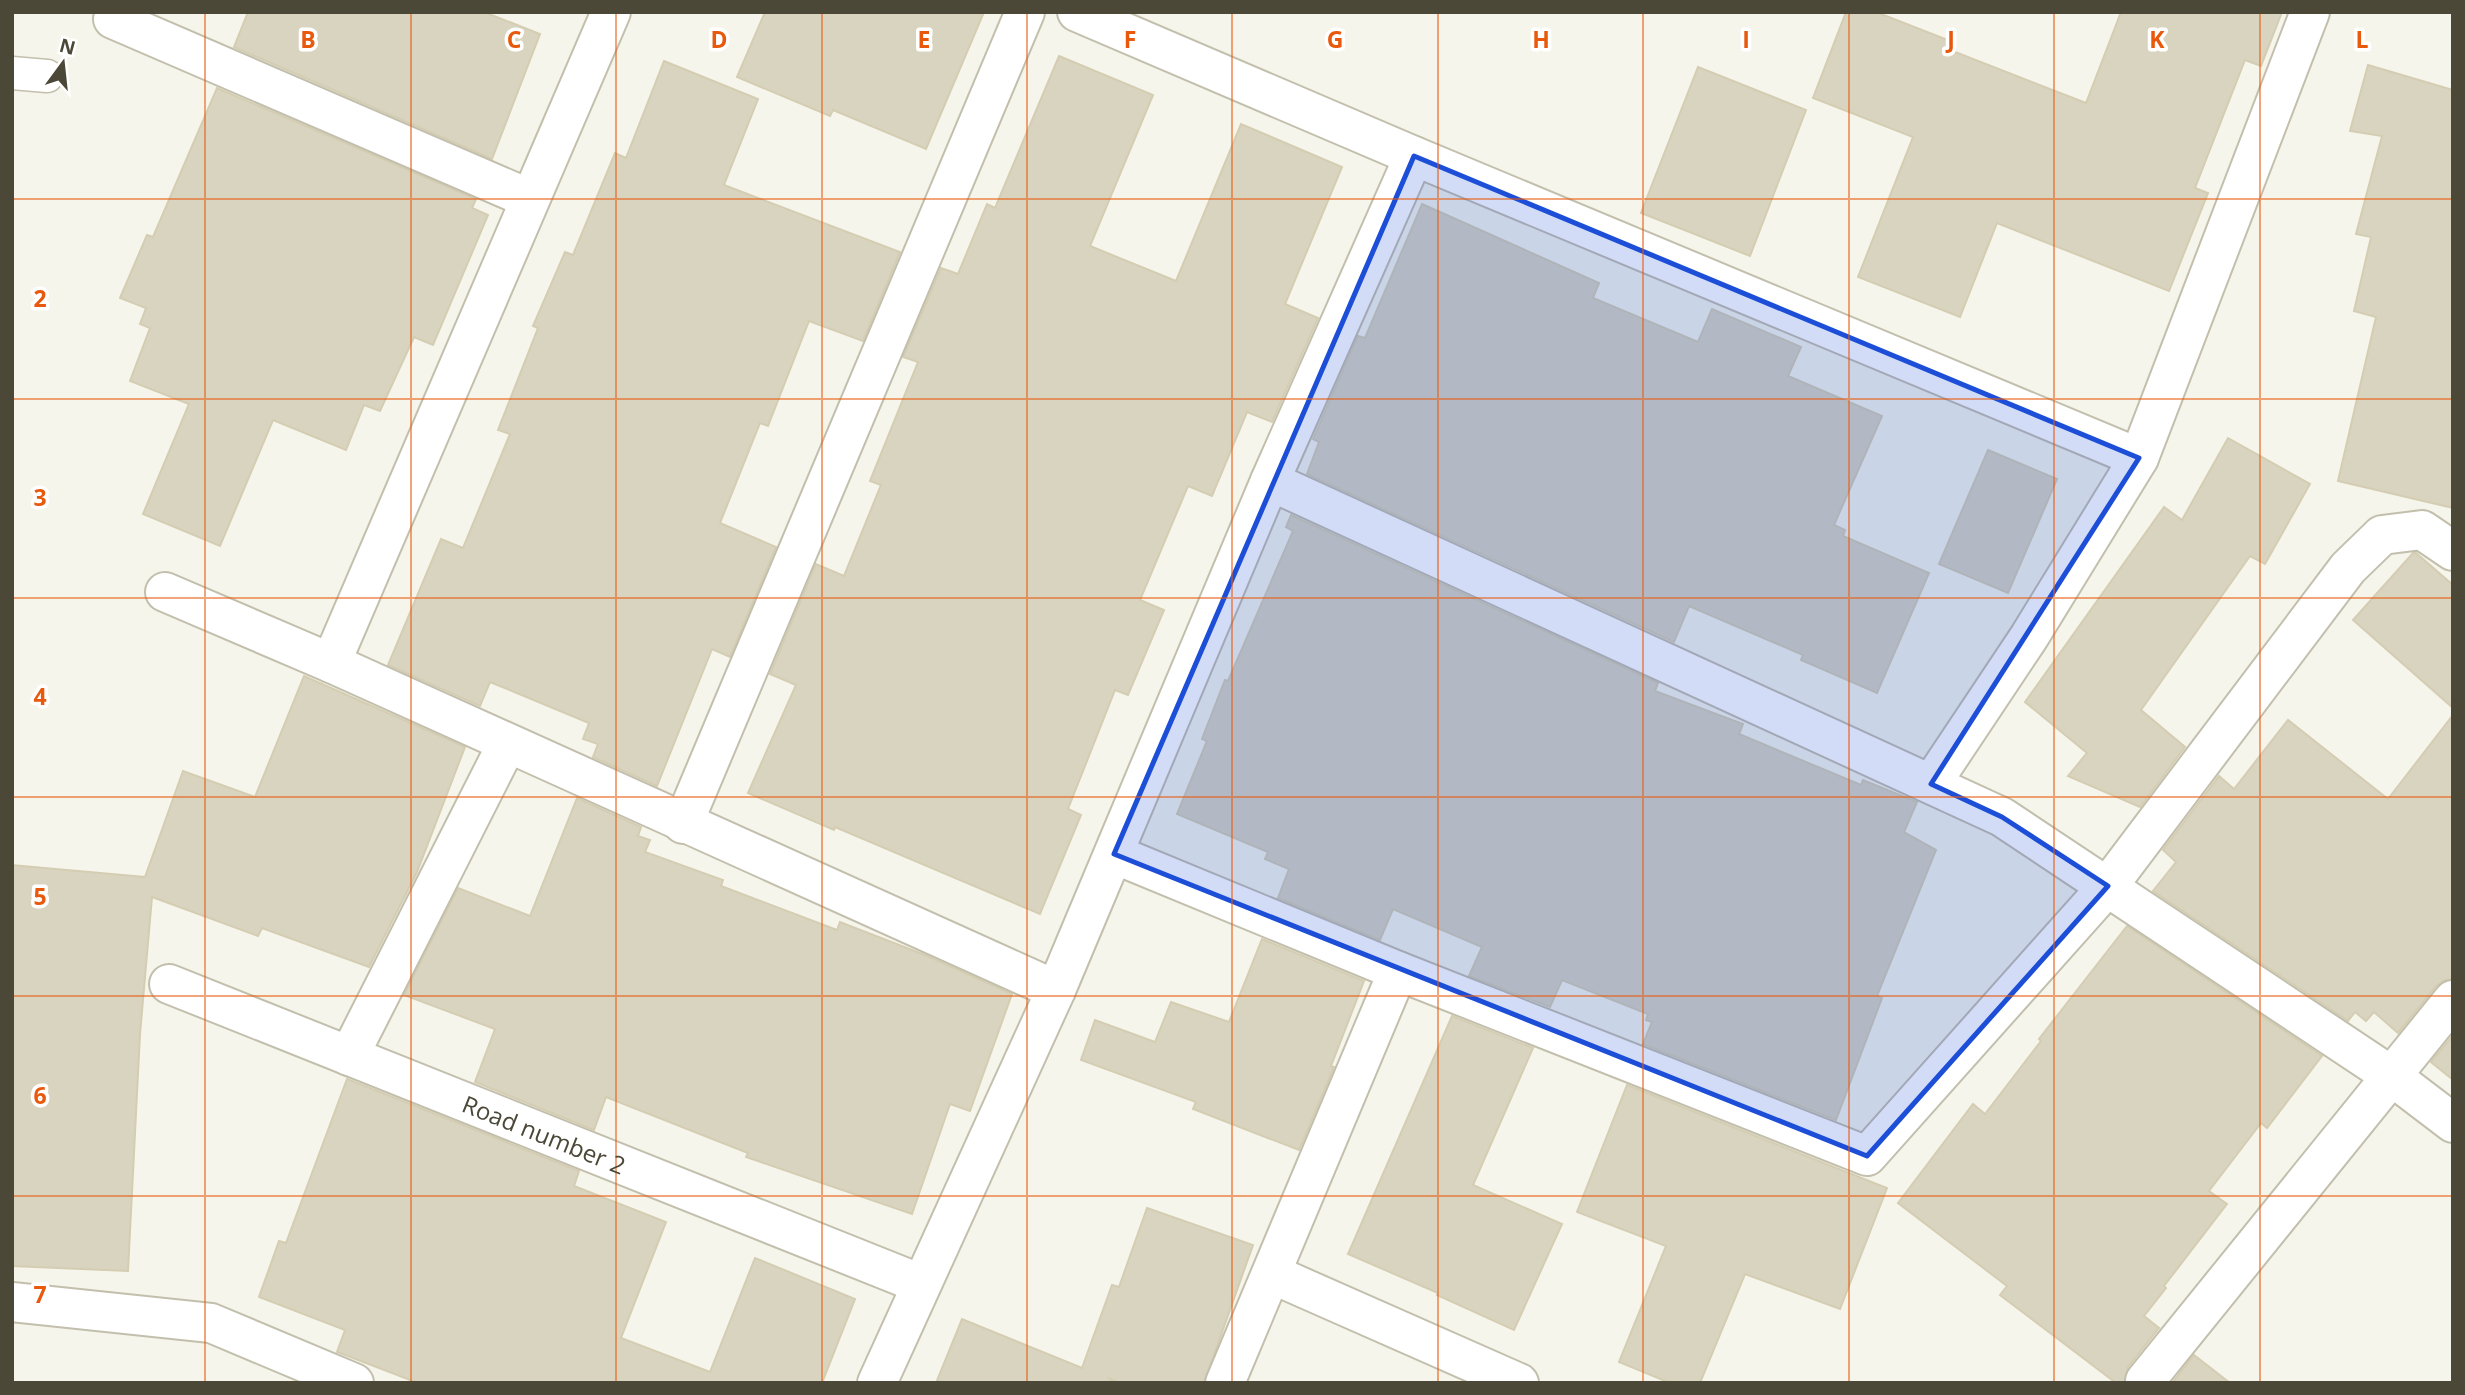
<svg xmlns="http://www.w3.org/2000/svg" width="2465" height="1395" font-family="'Open Sans',sans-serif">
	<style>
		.building { fill: #d9d4c0; stroke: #d4cdb2; stroke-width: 2 }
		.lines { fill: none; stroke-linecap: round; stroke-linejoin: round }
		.lane-casing { stroke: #c3bfad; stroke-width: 35 }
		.street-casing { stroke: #c3bfad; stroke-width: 42 }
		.lane { stroke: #fff; stroke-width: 32 }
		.street { stroke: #fff; stroke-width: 38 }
		.marked { fill: #1d4ed8; fill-opacity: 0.2; stroke: #1d4ed8; stroke-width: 5; stroke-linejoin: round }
		.grid { fill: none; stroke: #e8590c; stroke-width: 2; stroke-opacity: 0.55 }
		.labels { text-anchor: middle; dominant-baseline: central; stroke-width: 7; stroke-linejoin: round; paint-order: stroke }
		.street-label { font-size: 24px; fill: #4c4838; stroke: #fff }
		.grid-label { font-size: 23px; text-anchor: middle; font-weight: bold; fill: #e8590c; stroke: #fff; stroke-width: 7; stroke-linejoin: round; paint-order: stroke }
	</style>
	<rect width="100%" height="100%" fill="#f6f5eb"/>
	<g class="building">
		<path d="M248,12H484L540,34L492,159L234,47Z"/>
		<path d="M765,12H984L926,149L833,110L830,116L737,77Z"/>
		<path d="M1846,12H1876L1953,42L1950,50L2086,103L2121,12H2282L2261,66L2245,60L2195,188L2208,193L2169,291L1997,223L1960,317L1858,277L1913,137L1813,98Z"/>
		<path d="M1059,56L1153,95L1090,246L1176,281L1241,124L1342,167L1285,304L1318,318L1272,422L1247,412L1212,496L1188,486L1140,600L1164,610L1128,695L1115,690L1068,809L1081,815L1040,914L835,827L834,830L748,793L796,685L770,674L816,564L844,576L881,485L870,481L918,362L903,357L941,268L958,274L987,204L995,208Z"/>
		<path d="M664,61L758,99L724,185L900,252L863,341L809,321L768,426L760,423L720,523L776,547L730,657L712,649L657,786L593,757L598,744L583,739L589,723L490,682L480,706L388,665L441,539L463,548L510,434L498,430L538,328L533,326L565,252L573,255L615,153L626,158Z"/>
		<path d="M2368,65L2453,90V508L2338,481L2376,317L2354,311L2371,237L2356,234L2382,136L2350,131Z"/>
		<path d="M1698,67L1806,110L1750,256L1641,213Z"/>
		<path d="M217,88L476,199L472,208L488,215L433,345L414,337L380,411L364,405L346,450L273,420L220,546L143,514L189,404L130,381L150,328L140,324L146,308L120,298L147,235L153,237Z"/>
		<path d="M1422,204L1599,283L1593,298L1698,342L1712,309L1801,347L1788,376L1882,416L1834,525L1845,530L1843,536L1929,573L1877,693L1801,660L1803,655L1689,606L1674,642L1307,474L1319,442L1313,439L1358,336L1365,338Z"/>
		<path d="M2228,438L2310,484L2265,564L2250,556L2141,710L2185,747L2140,807L2068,776L2087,753L2025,702L2164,507L2182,520Z"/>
		<path d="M1988,450L2057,479L2008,593L1939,564Z"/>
		<path d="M1291,515L1658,683L1655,691L1743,724L1739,734L1861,785L1863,780L1917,802L1904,832L1936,850L1877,996L1882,998L1836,1120L1643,1044L1652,1022L1646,1020L1648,1014L1562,980L1550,1007L1469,976L1482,947L1393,909L1380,940L1278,898L1289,869L1265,859L1268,852L1177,814L1207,741L1202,739L1225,680L1228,681L1293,531L1286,527Z"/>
		<path d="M2413,553H2416L2453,585V708L2353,620Z"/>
		<path d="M304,676L465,747L417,872L369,967L262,928L258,936L152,897L140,1034L128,1271L12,1266V865L145,877L183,771L255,797Z"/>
		<path d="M2453,715V979L2445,980L2436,986L2398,1033L2374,1012L2366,1021L2355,1012L2348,1021L2153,891L2176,862L2163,850L2219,776L2234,789L2288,720L2388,799Z"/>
		<path d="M577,798L641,827L638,836L650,840L645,852L723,880L721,886L837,930L840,922L925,955L1012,994L970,1111L950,1104L912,1214L746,1157L748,1153L606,1097L594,1130L475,1082L495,1029L404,995L458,888L530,916Z"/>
		<path d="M2127,926L2322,1056L2267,1128L2261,1123L2209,1191L2227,1204L2164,1286L2166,1288L2144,1316L2159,1328L2128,1367L2124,1383H2116L2000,1295L2007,1286L1898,1203L1973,1104L1985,1114L2041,1041L2039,1039Z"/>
		<path d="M1262,939L1364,981L1331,1066L1334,1067L1299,1150L1193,1109L1196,1102L1081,1060L1095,1020L1155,1042L1171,1002L1229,1022Z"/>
		<path d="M1452,1016L1533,1048L1473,1185L1562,1224L1514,1330L1437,1295L1438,1293L1348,1254Z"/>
		<path d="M2453,1035V1080L2431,1062Z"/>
		<path d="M347,1079L579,1171L574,1186L666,1222L621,1338L710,1372L755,1258L855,1299L822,1383H418L337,1352L345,1330L259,1297L279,1241L286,1243Z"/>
		<path d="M1627,1085L1887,1188L1840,1309L1745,1274L1700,1383H1670L1619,1362L1666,1246L1577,1212Z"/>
		<path d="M1147,1208L1253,1245L1204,1383H1120L1110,1379L1113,1383H936L962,1319L1082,1368L1112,1285L1119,1287Z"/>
		<path d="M2194,1355L2230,1383H2172Z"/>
	</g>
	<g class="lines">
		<g class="lane-casing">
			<path id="lane" d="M12,73L47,76"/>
		</g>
		<g class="street-casing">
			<g id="street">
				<path d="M1077,12L1414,156L2139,458"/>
				<path d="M113,19L530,199"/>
				<path d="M1270,481L2002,817L2390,1075L2453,1123"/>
				<path d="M165,592L331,663L1056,990"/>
				<path d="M331,663L611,12"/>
				<path d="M1931,784L2029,637L2139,458L2310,12"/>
				<path d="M683,824L1025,12"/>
				<path d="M1114,854L1398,971L1867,1156L2108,886L2348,568L2382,535L2422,530L2453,551"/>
				<path id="s1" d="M169,984L921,1284"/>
				<path d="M349,1056L507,744"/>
				<path d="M1272,1274L1519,1383"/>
				<path d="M12,1302L211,1323L354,1383"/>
				<path d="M2145,1381L2453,1000"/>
				<path d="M877,1383L1056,990L1270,481L1414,156"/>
				<path d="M1225,1383L1398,971"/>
			</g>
		</g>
		<use href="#lane" class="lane"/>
		<use href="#street" class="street"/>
	</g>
	<path class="marked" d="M1414,156L2139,458L1931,784L2002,817L2108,886L1867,1156L1114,854Z"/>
	<path class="grid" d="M205,12V1383M411,12V1383M616,12V1383M822,12V1383M1027,12V1383M1232,12V1383M1438,12V1383M1643,12V1383M1849,12V1383M2054,12V1383M2260,12V1383M12,199H2453M12,399H2453M12,598H2453M12,797H2453M12,996H2453M12,1196H2453"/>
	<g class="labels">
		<g class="street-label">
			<text stroke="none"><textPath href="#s1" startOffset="404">Road number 2</textPath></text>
		</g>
	</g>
	<g class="grid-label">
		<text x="308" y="48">B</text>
		<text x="514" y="48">C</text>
		<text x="719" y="48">D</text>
		<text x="924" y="48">E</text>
		<text x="1130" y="48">F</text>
		<text x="1335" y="48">G</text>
		<text x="1541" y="48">H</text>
		<text x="1746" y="48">I</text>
		<text x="1951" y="48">J</text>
		<text x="2157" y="48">K</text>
		<text x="2362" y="48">L</text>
		<text x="40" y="307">2</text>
		<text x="40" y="506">3</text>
		<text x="40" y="705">4</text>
		<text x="40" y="905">5</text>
		<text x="40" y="1104">6</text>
		<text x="40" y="1303">7</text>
	</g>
	<rect width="2465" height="1395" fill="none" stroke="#4c4838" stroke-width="28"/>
	<g transform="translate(63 63) rotate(15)" stroke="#ffffff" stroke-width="5" paint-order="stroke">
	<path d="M0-5L12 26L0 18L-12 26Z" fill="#4c4838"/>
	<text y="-10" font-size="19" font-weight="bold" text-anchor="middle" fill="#4c4838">N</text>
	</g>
</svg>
